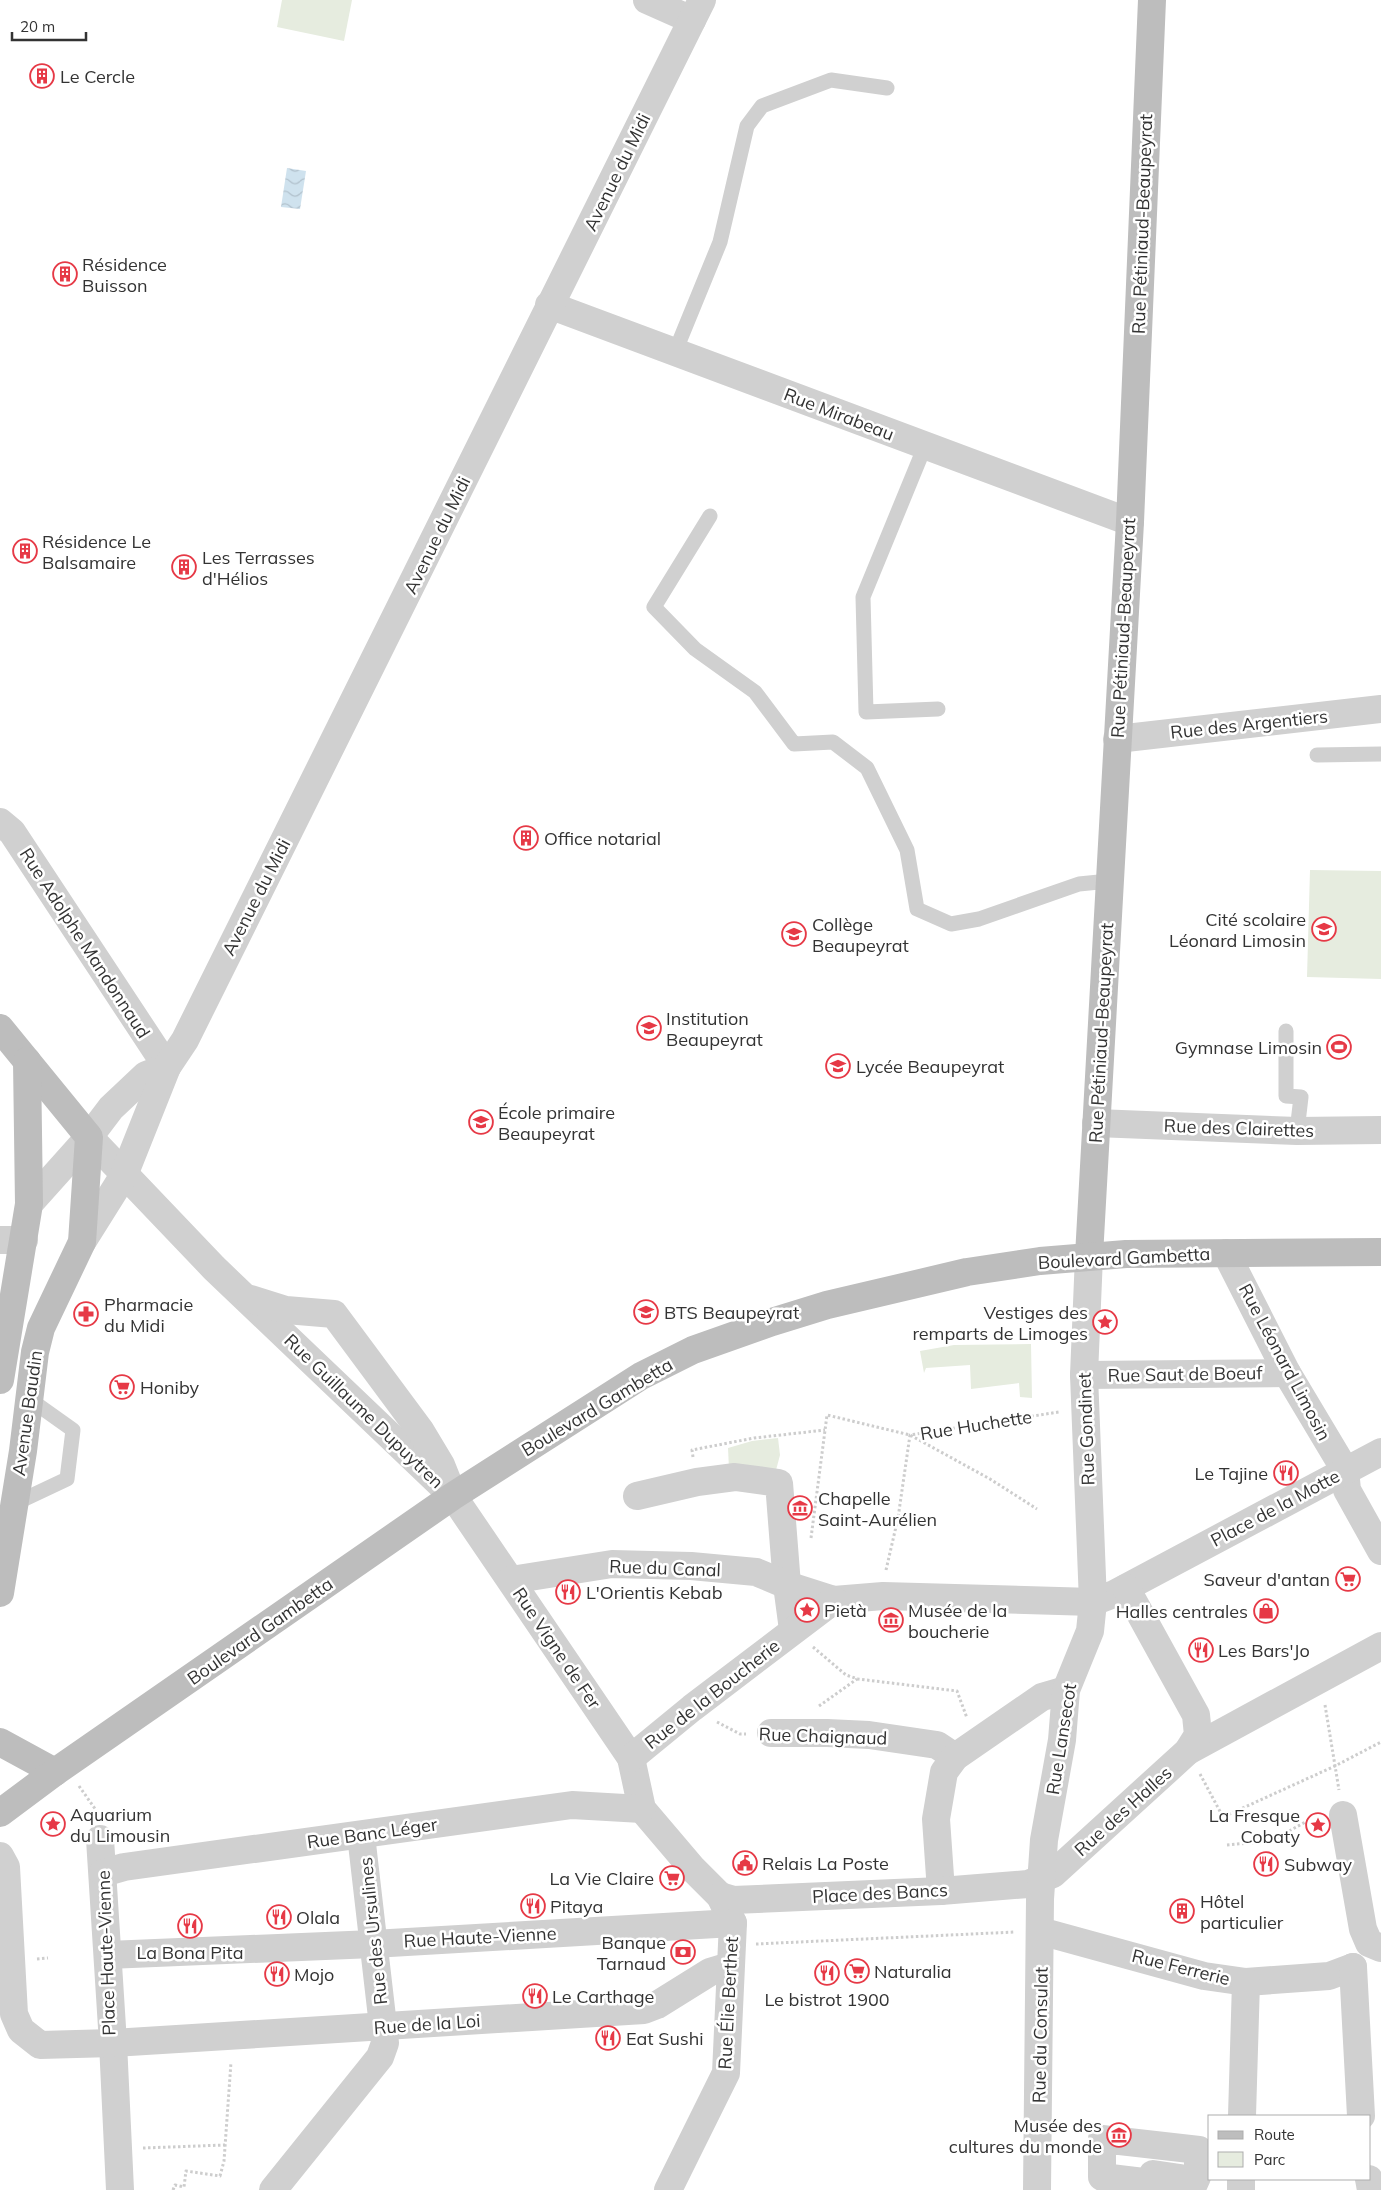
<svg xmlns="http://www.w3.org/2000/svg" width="1381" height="2190" font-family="Mulish,sans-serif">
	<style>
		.green { fill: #e6ecdf }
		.water { fill: url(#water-waves) }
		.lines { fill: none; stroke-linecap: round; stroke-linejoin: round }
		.path { stroke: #cdcdcd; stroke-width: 3; stroke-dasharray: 2.5 2.5; stroke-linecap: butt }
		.lane { stroke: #d0d0d0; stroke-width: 15 }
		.street { stroke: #d0d0d0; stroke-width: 28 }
		.secondary { stroke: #bdbdbd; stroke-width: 28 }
		.labels { text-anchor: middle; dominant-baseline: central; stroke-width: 5; stroke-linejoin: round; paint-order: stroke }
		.poi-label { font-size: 18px; fill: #333; stroke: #fff; text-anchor: start }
		.street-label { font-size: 18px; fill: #333; stroke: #fff }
	</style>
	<defs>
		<pattern id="water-waves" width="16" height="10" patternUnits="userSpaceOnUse" patternTransform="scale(1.25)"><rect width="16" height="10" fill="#cfe2ee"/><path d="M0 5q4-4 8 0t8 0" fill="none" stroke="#b2c2cd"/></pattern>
	</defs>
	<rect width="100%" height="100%" fill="#fff"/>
	<g class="green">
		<path d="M282,0H352L344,41L277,27Z"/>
		<path d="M1310,870L1381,871V979L1307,977Z"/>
		<path d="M1031,1344L1032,1398L1020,1397L1019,1383L971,1389L970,1365L926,1368L924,1373L920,1351L954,1345Z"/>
		<path d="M778,1438L780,1455L775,1474L729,1469L728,1448L752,1441Z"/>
	</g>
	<path class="water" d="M287,168L306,171L300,209L281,207Z"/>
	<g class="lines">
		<g class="path">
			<path d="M693,1457L692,1450L754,1438L825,1430"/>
			<path d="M811,1538L827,1415L910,1435L990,1479L1037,1509"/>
			<path d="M886,1570L898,1518L910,1435L1059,1412"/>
			<path d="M813,1647L846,1675L858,1679L957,1691L967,1718"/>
			<path d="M1325,1705L1339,1790"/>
			<path d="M819,1706L857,1679"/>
			<path d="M717,1722L740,1734H746"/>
			<path d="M1200,1774L1223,1817L1335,1766L1381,1742"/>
			<path d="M79,1786L98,1813"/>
			<path d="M1227,1845L1271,1841L1318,1815"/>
			<path d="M756,1944L1015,1932"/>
			<path d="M37,1959L48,1958"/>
			<path d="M143,2148L225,2145"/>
			<path d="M173,2190L175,2185L184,2187L186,2171L220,2176L224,2161L231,2062"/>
		</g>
		<g class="lane">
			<path d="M675,352L720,242L747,126L762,106L831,80L887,88"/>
			<path d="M925,446L863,597L866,712L938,709"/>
			<path d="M710,516L654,607L695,649L755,692L794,744L833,742L867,768L907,850L917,909L951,924L979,919L1079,884L1109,881"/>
			<path d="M1317,755L1381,754"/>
			<path d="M1286,1031V1096L1301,1097L1297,1131"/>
			<path d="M14,1504L67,1479L73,1430L28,1398"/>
		</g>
		<g class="street">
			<path d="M647,0L692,20"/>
			<path d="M549,305L1130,522"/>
			<path d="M1117,739L1381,709"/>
			<path d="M0,822L12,832L167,1067"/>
			<path d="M1096,1123L1297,1131L1381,1130"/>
			<path d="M89,1137L214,1268L453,1496L631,1758L642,1809L693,1869L720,1896L733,1923L726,2073L668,2190"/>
			<path d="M29,1204L89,1137L111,1108L146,1075L167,1067"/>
			<path d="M0,1240H24"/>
			<path d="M82,1242L124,1175L167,1067L185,1040L702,0"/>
			<path d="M1226,1253L1287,1373L1345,1470L1347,1490L1381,1551"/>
			<path d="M251,1299L286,1310L334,1314L420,1430L441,1465L449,1485"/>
			<path d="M1084,1375L1287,1373"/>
			<path d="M637,1496L697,1482L735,1477L779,1483L787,1585L793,1630"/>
			<path d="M511,1580L612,1564L691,1566L756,1572L787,1585L834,1600L883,1596L1093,1602L1114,1594L1381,1452"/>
			<path d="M771,1733H827L869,1735L937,1745L955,1757"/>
			<path d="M1188,1751L1381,1646"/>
			<path d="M631,1758L692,1708L834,1600"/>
			<path d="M1343,1815L1363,1929L1369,1943L1381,1948"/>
			<path d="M100,1839L113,2043L120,2190"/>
			<path d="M0,1856L6,1867L14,2014L21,2030L40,2045L113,2043L644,2010L657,2005L710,1972L730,1966"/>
			<path d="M103,1873L124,1867L572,1805L642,1809"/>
			<path d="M941,1891L936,1819L944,1772L955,1757L1042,1697L1066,1690"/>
			<path d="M720,1896L733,1900L941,1891L1028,1884L1053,1874L1188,1751L1198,1735L1196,1715L1126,1588"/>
			<path d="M1040,1931L1204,1976L1246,1982L1329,1976L1353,1967"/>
			<path d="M108,1955L373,1944L733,1923"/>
			<path d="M1353,1967L1361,2116"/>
			<path d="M1242,2116L1246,1982"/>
			<path d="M1102,2139L1199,2150L1197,2177L1192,2188L1178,2186L1180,2178L1153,2174L1152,2183L1102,2177Z"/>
			<path d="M1369,2179L1371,2190"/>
			<path d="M273,2190L380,2057L385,2043L361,1835"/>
			<path d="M1037,2190L1040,1899L1044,1840L1062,1740L1066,1690L1090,1631L1093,1602L1084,1375L1089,1256"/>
			<path d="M1241,2190V2179"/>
		</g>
		<g class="secondary">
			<path d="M0,1028L89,1137L82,1242L41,1328L35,1352L23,1451L0,1593"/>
			<path d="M1089,1256L1130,522L1152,0"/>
			<path d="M0,1380L29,1204L27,1061"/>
			<path d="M0,1742L55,1772"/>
			<path d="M0,1813L55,1772L453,1496L641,1376L693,1350L772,1322L827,1305L967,1272L1040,1261L1126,1254L1381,1252"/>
		</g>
	</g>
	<defs>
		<g id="building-ring" transform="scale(1.25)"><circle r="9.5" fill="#fff" stroke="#e63946" stroke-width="1.5"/><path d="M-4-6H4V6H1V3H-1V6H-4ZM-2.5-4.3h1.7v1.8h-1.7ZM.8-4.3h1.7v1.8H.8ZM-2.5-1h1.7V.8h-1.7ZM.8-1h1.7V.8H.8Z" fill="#e63946"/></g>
		<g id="school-ring" transform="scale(1.25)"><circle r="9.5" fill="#fff" stroke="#e63946" stroke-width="1.5"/><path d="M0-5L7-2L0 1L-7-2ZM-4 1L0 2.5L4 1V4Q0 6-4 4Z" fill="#e63946"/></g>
		<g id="stadium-ring" transform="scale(1.25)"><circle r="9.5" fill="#fff" stroke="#e63946" stroke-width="1.5"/><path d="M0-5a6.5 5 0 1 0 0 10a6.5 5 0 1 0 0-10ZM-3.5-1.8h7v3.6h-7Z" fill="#e63946"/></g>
		<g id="pharmacy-ring" transform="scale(1.25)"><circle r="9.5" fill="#fff" stroke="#e63946" stroke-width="1.5"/><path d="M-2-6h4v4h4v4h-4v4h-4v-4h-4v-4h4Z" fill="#e63946"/></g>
		<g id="sight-ring" transform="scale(1.25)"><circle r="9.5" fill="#fff" stroke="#e63946" stroke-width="1.5"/><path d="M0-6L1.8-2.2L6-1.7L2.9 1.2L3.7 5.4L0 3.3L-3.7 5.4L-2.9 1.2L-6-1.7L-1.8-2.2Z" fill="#e63946"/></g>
		<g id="supermarket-ring" transform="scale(1.25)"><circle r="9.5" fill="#fff" stroke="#e63946" stroke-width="1.5"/><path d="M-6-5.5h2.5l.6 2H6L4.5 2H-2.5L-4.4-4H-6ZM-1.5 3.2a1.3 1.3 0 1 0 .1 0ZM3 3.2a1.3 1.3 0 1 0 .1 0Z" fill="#e63946"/></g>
		<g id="restaurant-ring" transform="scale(1.25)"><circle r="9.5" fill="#fff" stroke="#e63946" stroke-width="1.5"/><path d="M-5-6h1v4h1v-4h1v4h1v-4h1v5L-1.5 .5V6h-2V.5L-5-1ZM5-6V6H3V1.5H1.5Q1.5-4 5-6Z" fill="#e63946"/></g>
		<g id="museum-ring" transform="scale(1.25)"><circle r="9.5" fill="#fff" stroke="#e63946" stroke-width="1.5"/><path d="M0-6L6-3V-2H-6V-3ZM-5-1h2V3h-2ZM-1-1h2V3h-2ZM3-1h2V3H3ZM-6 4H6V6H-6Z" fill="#e63946"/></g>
		<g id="shop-ring" transform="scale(1.25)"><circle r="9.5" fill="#fff" stroke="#e63946" stroke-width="1.5"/><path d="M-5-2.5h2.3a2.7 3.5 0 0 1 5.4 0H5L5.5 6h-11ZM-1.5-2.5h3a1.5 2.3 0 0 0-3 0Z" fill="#e63946"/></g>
		<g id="civic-ring" transform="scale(1.25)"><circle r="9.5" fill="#fff" stroke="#e63946" stroke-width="1.5"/><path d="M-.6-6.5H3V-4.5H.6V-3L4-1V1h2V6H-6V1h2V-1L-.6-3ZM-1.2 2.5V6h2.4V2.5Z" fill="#e63946"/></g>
		<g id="bank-ring" transform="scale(1.25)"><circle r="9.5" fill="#fff" stroke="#e63946" stroke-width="1.5"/><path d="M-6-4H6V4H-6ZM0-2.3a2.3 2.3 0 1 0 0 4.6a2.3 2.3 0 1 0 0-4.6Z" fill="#e63946"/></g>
	</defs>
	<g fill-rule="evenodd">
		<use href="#building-ring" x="42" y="76"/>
		<use href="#building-ring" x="65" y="274"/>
		<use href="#building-ring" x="25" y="551"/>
		<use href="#building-ring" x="184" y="567"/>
		<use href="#building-ring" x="526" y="838"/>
		<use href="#school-ring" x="1324" y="929"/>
		<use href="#school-ring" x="794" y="934"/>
		<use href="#school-ring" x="649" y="1028"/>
		<use href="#stadium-ring" x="1339" y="1047"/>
		<use href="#school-ring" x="838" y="1066"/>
		<use href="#school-ring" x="481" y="1122"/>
		<use href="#school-ring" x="646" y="1312"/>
		<use href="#pharmacy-ring" x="86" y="1314"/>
		<use href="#sight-ring" x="1105" y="1322"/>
		<use href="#supermarket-ring" x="122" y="1387"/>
		<use href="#restaurant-ring" x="1286" y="1473"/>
		<use href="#museum-ring" x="800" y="1508"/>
		<use href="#supermarket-ring" x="1348" y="1579"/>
		<use href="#restaurant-ring" x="568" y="1592"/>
		<use href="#sight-ring" x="807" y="1610"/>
		<use href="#shop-ring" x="1266" y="1611"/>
		<use href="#museum-ring" x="891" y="1620"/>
		<use href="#restaurant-ring" x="1201" y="1650"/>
		<use href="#sight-ring" x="53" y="1824"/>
		<use href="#sight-ring" x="1318" y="1825"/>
		<use href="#civic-ring" x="745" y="1863"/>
		<use href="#restaurant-ring" x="1266" y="1864"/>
		<use href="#supermarket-ring" x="672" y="1878"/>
		<use href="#restaurant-ring" x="533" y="1906"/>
		<use href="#building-ring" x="1182" y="1911"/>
		<use href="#restaurant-ring" x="279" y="1917"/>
		<use href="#restaurant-ring" x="190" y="1926"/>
		<use href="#bank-ring" x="683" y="1952"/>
		<use href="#supermarket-ring" x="857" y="1971"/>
		<use href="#restaurant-ring" x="827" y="1973"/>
		<use href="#restaurant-ring" x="277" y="1974"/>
		<use href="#restaurant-ring" x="535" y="1996"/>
		<use href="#restaurant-ring" x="608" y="2038"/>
		<use href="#museum-ring" x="1119" y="2135"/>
	</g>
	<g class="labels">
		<g class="poi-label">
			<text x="60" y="76">Le Cercle</text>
			<text x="82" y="264">Résidence<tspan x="82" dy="21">Buisson</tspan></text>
			<text x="42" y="541">Résidence Le<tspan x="42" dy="21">Balsamaire</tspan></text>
			<text x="202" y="557">Les Terrasses<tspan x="202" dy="21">d'Hélios</tspan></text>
			<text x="544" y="838">Office notarial</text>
			<text x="1306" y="919" text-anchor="end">Cité scolaire<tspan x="1306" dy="21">Léonard Limosin</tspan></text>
			<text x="812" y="924">Collège<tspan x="812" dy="21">Beaupeyrat</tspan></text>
			<text x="666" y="1018">Institution<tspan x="666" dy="21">Beaupeyrat</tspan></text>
			<text x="1322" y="1047" text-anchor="end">Gymnase Limosin</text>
			<text x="856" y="1066">Lycée Beaupeyrat</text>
			<text x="498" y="1112">École primaire<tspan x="498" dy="21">Beaupeyrat</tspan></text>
			<text x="104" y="1304">Pharmacie<tspan x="104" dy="21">du Midi</tspan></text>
			<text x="664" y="1312">BTS Beaupeyrat</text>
			<text x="1088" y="1312" text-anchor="end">Vestiges des<tspan x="1088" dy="21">remparts de Limoges</tspan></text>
			<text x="140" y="1387">Honiby</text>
			<text x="1268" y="1473" text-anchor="end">Le Tajine</text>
			<text x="818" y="1498">Chapelle<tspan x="818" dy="21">Saint-Aurélien</tspan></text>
			<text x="1330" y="1579" text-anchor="end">Saveur d'antan</text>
			<text x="586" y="1592">L'Orientis Kebab</text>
			<text x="824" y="1610">Pietà</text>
			<text x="908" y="1610">Musée de la<tspan x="908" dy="21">boucherie</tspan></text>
			<text x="1248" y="1611" text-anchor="end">Halles centrales</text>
			<text x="1218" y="1650">Les Bars'Jo</text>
			<text x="70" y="1814">Aquarium<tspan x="70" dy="21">du Limousin</tspan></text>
			<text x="1300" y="1815" text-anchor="end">La Fresque<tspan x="1300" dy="21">Cobaty</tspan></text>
			<text x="762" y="1863">Relais La Poste</text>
			<text x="1284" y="1864">Subway</text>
			<text x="654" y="1878" text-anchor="end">La Vie Claire</text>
			<text x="1200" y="1901">Hôtel<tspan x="1200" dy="21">particulier</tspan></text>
			<text x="550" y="1906">Pitaya</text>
			<text x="296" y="1917">Olala</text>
			<text x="666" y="1942" text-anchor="end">Banque<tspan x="666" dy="21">Tarnaud</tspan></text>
			<text x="190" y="1952" text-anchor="middle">La Bona Pita</text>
			<text x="874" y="1971">Naturalia</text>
			<text x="294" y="1974">Mojo</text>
			<text x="552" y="1996">Le Carthage</text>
			<text x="827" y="1999" text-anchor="middle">Le bistrot 1900</text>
			<text x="626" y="2038">Eat Sushi</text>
			<text x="1102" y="2125" text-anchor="end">Musée des<tspan x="1102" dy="21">cultures du monde</tspan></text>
		</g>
		<g class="street-label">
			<text transform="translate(617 172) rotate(-64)">Avenue du Midi</text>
			<text transform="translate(1142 224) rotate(-88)">Rue Pétiniaud-Beaupeyrat</text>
			<text transform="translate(839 414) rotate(21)">Rue Mirabeau</text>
			<text transform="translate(437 535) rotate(-64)">Avenue du Midi</text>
			<text transform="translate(1123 628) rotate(-87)">Rue Pétiniaud-Beaupeyrat</text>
			<text transform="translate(1249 724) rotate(-6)">Rue des Argentiers</text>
			<text transform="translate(256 897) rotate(-63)">Avenue du Midi</text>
			<text transform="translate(85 943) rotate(57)">Rue Adolphe Mandonnaud</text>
			<text transform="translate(1101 1033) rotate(-87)">Rue Pétiniaud-Beaupeyrat</text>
			<text transform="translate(1239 1128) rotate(2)">Rue des Clairettes</text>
			<text transform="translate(1124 1258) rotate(-3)">Boulevard Gambetta</text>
			<text transform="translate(1285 1362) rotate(62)">Rue Léonard Limosin</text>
			<text transform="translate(1185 1374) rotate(-1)">Rue Saut de Boeuf</text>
			<text transform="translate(597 1407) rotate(-31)">Boulevard Gambetta</text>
			<text transform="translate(364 1411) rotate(44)">Rue Guillaume Dupuytren</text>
			<text transform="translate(27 1413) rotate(-82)">Avenue Baudin</text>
			<text transform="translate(976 1425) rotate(-9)">Rue Huchette</text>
			<text transform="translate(1086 1429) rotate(-92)">Rue Gondinet</text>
			<text transform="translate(1275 1508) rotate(-28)">Place de la Motte</text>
			<text transform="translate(665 1568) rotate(2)">Rue du Canal</text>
			<text transform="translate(260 1631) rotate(-35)">Boulevard Gambetta</text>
			<text transform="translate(557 1648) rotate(56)">Rue Vigne de Fer</text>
			<text transform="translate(712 1694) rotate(-38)">Rue de la Boucherie</text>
			<text transform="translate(823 1736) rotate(2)">Rue Chaignaud</text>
			<text transform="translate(1061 1739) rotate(-81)">Rue Lansecot</text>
			<text transform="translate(1123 1811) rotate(-42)">Rue des Halles</text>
			<text transform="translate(372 1833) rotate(-8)">Rue Banc Léger</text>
			<text transform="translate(880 1893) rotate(-3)">Place des Bancs</text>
			<text transform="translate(373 1931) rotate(-96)">Rue des Ursulines</text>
			<text transform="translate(480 1937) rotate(-3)">Rue Haute-Vienne</text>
			<text transform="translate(106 1953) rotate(-92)">Place Haute-Vienne</text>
			<text transform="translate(1181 1967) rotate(14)">Rue Ferrerie</text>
			<text transform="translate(728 2003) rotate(-87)">Rue Élie Berthet</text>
			<text transform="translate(427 2024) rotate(-4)">Rue de la Loi</text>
			<text transform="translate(1040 2035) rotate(-89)">Rue du Consulat</text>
		</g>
	</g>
	<rect x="1208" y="2115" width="162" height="65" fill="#ffffff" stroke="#adadad"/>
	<rect x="1218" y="2131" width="25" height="8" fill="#bdbdbd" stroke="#adadad"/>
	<text x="1254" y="2140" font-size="15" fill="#333333">Route</text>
	<rect x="1218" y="2152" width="25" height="15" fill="#e6ecdf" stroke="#adadad"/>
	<text x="1254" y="2165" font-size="15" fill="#333333">Parc</text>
	<path d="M12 32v8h74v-8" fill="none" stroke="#333333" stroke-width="2.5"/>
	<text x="20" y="32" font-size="15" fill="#333333" stroke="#ffffff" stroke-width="4" paint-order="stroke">20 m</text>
</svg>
